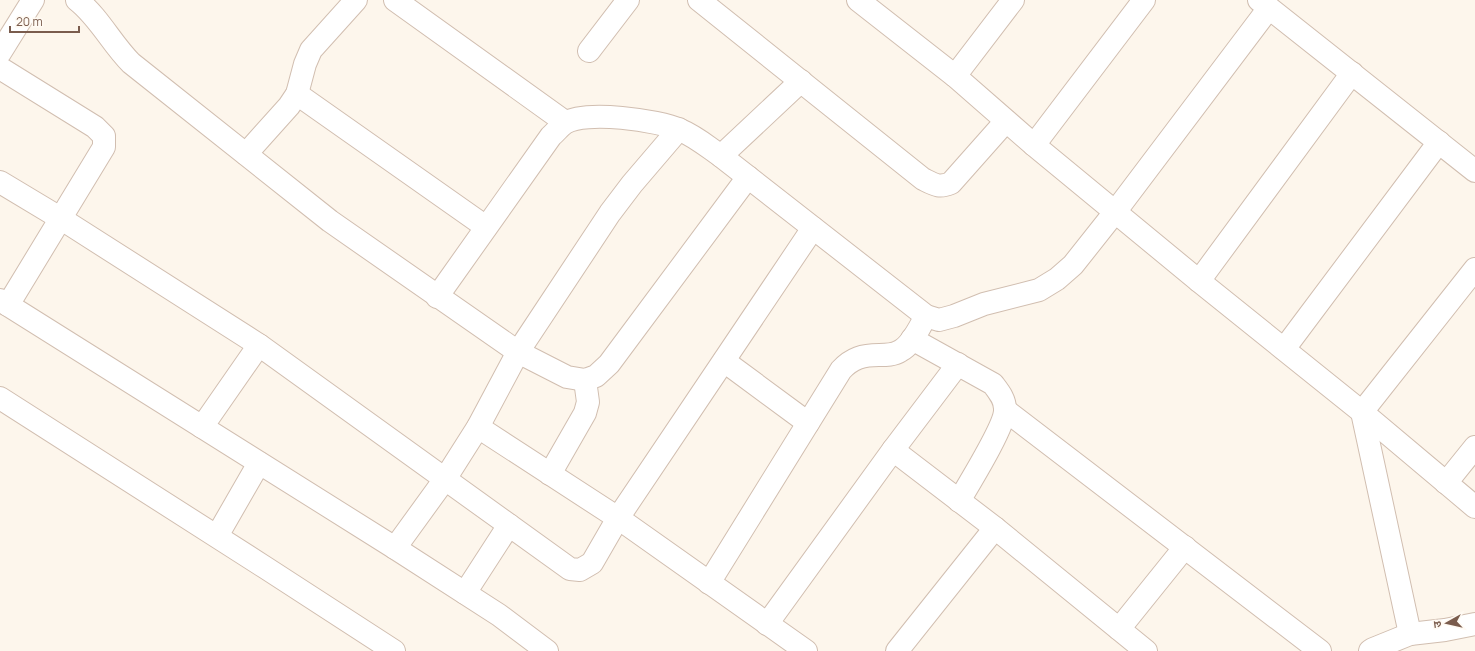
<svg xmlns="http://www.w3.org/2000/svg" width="1475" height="651" font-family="Manrope,'Noto Sans Devanagari',sans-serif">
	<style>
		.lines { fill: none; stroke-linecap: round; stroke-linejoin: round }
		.minor-casing { stroke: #d1beb0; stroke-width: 24 }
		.minor { stroke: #fff; stroke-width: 22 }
	</style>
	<rect width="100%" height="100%" fill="#fdf6ec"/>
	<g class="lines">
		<g class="minor-casing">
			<g id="minor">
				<path d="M77,0C99,17 111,43 131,63L330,221L518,352L567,377L585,380L596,376L609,364L748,177"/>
				<path d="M395,0L565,122"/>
				<path d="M699,0L923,179C935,185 939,188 951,183L1006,121"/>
				<path d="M858,0L955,76L1034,145L1199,281L1362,412L1475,507"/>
				<path d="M1259,0L1475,171"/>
				<path d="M589,51L628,0"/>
				<path d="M0,53L33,0"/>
				<path d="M0,68L95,127L104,136V147L8,305"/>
				<path d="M955,76L1013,0"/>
				<path d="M297,94L486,227"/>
				<path d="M1034,145L1144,0"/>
				<path d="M246,154L289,106L297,94L305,64L311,50L356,0"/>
				<path d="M721,156L801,81"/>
				<path d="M0,182L60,218L259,345L570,569L580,570L592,563L618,518L813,228"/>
				<path d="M1199,281L1352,73"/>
				<path d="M437,297L551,136C556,132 560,126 565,123C585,110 658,120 680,130C695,136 708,147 721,156L926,316L939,320L954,316L984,304L1039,290L1057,279L1073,265L1115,212L1269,8"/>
				<path d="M0,300L395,548L499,615L547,651"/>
				<path d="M912,339L993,384C999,392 1005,399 1005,409C1006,424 969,484 959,501"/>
				<path d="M1284,349L1439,142"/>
				<path d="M724,361L808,423"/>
				<path d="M0,398L266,568L394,651"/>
				<path d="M1005,410L1320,651"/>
				<path d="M202,427L259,345"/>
				<path d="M478,427L618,518L806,651"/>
				<path d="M893,450L995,528L1146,651"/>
				<path d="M550,474L585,413L588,402L585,380"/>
				<path d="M1446,483L1475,447"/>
				<path d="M217,536L259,463"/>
				<path d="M395,548L445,479L478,427L518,352L610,213L632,184L679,129"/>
				<path d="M709,583L841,370C852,358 863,355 879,355C886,355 894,355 900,351C912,345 919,328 926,316"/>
				<path d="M465,593L509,525"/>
				<path d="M767,624L893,450L958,364"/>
				<path d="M1119,629L1185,547"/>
				<path d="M1410,634L1362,412L1475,269"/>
				<path d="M897,651L995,528"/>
				<path d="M1370,651L1373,649L1410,634L1445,630L1475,624"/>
			</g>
		</g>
		<use href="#minor" class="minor"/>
	</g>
	<g transform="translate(1447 623) rotate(262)" stroke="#fffaf3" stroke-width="3" paint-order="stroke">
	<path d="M0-3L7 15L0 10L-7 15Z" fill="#7a5c4d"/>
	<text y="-6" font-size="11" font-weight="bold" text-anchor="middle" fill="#7a5c4d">उ</text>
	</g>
	<path d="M10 26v6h69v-6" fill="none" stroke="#7a5c4d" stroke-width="2"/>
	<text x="16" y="26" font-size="12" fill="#7a5c4d" stroke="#fffaf3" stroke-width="3" paint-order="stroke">20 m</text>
</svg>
